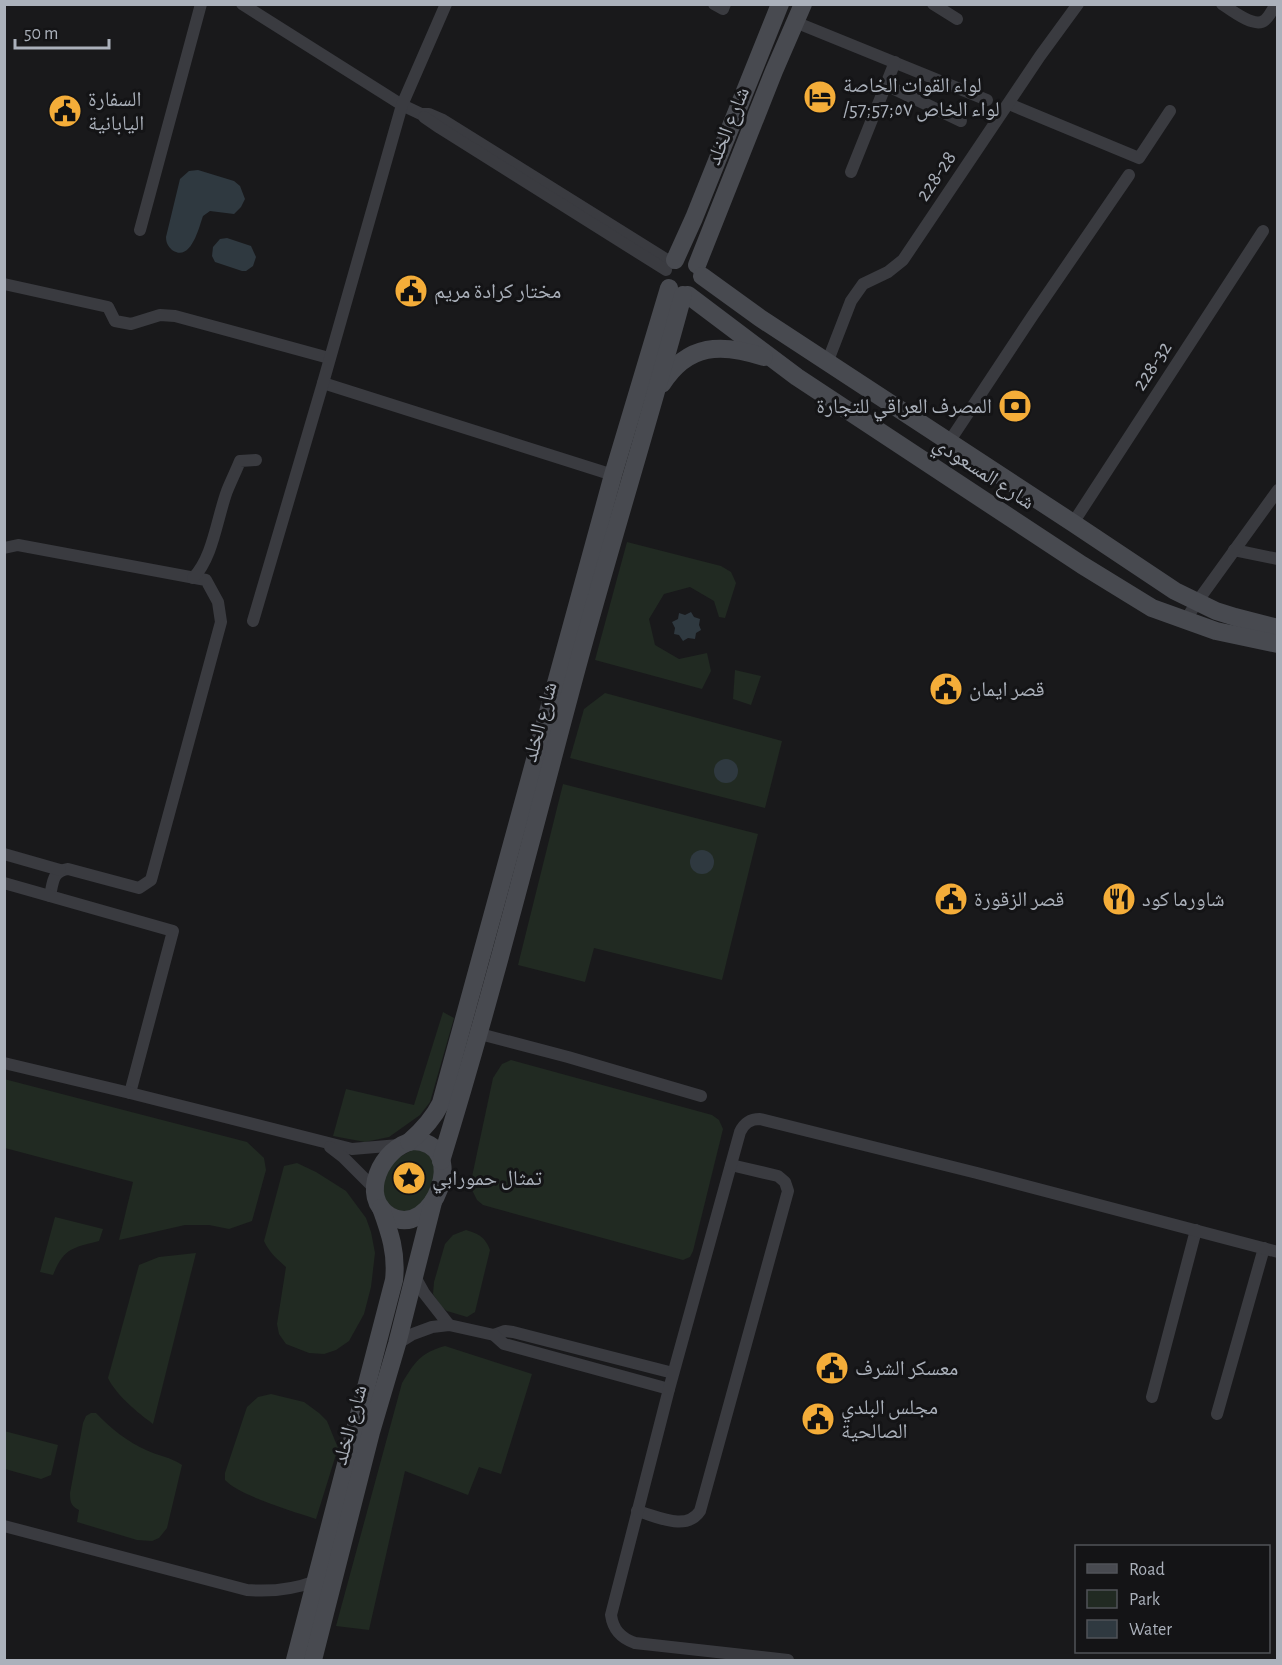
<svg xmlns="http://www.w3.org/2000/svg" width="1282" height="1665" font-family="'Alegreya Sans','Noto Naskh Arabic',sans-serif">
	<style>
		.green { fill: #212a22 }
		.water { fill: #2f3940 }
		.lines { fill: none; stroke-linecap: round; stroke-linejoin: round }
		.street { stroke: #3a3b40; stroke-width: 12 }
		.secondary { stroke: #484a50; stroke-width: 18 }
		.labels { text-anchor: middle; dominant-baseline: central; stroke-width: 6; stroke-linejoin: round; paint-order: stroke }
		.poi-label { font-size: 21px; fill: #abb1bb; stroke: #141416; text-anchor: start }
		.street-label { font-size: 21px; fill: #abb1bb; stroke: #141416 }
	</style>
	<rect width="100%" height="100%" fill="#19191b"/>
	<g class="green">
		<path d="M627,542L721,566L731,572L736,583L725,618L719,617L714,601L690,587L664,594L649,619L655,645L679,659L707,653L711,671L702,689L595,660Z"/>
		<path d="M735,670L761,676L751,705L733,699Z"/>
		<path d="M605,693L782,741L765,808L570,758L584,709Z"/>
		<path d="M563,784L758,834L722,980L594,948L585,982L518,965Z"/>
		<path d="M443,1012L454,1018L430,1102L420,1115L389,1137L365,1142L333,1136L346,1089L414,1105Z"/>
		<path d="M511,1060L712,1115L719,1120L723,1129L693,1251L690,1257L683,1260L483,1205L477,1200L470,1186L493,1078L502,1064Z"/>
		<path d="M4,1079L247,1142L264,1158L266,1170L252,1221L229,1229L209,1225H185L119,1240L133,1182L5,1148Z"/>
		<path d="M417,1147L435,1160L433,1191C427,1196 420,1207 412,1210C397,1215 383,1203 382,1188C381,1181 386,1171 388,1164Z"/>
		<path d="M297,1163L316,1172L346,1191L366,1218L371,1232L375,1253L371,1287L364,1314L349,1341L336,1350L324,1354L309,1353L286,1344L279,1334L277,1324L286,1267C277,1259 269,1252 264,1241L284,1166Z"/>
		<path d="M55,1217L103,1229L99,1241C72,1248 64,1248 53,1275L40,1272Z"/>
		<path d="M466,1230C479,1234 485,1237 490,1250L475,1312L467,1317L447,1311L441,1306L433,1294L434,1282L445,1244L453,1235Z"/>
		<path d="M196,1253L153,1424C138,1413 116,1395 108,1378L139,1265L159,1257Z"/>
		<path d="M445,1346L532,1374L501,1474L479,1467L468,1495L405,1471L369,1630L336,1626L402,1383C415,1362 420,1353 445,1346Z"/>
		<path d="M271,1394L304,1402L319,1413L327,1421L338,1448L316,1519C293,1511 240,1496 225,1480V1473L247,1407L258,1397Z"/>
		<path d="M91,1413H96C110,1428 128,1442 146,1450C158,1456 171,1457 182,1465L167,1528L159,1538L152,1541L137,1540L77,1522L79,1510C71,1506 70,1502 70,1493L83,1423L86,1416Z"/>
		<path d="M4,1431L58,1445L51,1475L41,1479L5,1469Z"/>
	</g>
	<g class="water">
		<path d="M198,170L234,181L240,186L245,199L241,207L234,214L210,211L203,216C199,227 191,263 172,250C168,246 166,243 166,237L180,179L189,171Z"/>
		<path d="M227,238L251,246L256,257L253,266L246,271H242L215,262L212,256L213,247L220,239Z"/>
		<path d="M691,612L694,617L700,619L699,625L701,630L696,633L695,639L688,638L683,641L679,635L674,634L675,628L672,622L678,619L679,613L685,615Z"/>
		<circle cx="726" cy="771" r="12"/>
		<circle cx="702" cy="862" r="12"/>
	</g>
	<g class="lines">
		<g class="street">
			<path d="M242,4L402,105L421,114H429L443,120L672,263"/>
			<path d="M714,4L723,9L725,4"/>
			<path d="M933,4L957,19"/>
			<path d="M1222,4C1231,10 1255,29 1265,20C1269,17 1273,9 1276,4"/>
			<path d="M795,22L987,100"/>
			<path d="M886,85L961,121"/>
			<path d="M1009,104L1139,158L1170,111"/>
			<path d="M424,117L440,128L666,270"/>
			<path d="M851,172L895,62"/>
			<path d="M140,230L201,4"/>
			<path d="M4,284L108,307L115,321L131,324L160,315L175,316L329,358"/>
			<path d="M827,363L851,301L863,284L888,272L903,260L1040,56L1078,4"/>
			<path d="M323,383L613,475"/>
			<path d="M949,442L1033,315L1129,175"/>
			<path d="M1073,523L1263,231"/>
			<path d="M4,548L18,545L206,580L218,602L221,622L151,880L139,888L68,869C52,871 53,883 50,896"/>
			<path d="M1234,550L1278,559"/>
			<path d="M193,578C213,558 217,518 227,491C231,481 236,471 240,461L256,460"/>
			<path d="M253,621L323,383L402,105L446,4"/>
			<path d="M1185,621L1197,602L1278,490"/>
			<path d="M4,854L60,870"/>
			<path d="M4,883L173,931L130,1093"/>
			<path d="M480,1034L568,1057L701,1096"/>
			<path d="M4,1063L130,1093L352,1149L399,1145"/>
			<path d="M330,1147L343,1157L376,1190"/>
			<path d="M414,1275L424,1293L449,1325"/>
			<path d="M494,1335L505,1331L513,1332L673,1373"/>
			<path d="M397,1344L413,1334L432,1327L449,1325L494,1335L504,1344L669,1389"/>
			<path d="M1152,1397L1196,1230"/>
			<path d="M1217,1414L1264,1248"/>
			<path d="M637,1511C657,1516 686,1532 700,1511L788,1191L785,1182L778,1176L731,1165"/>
			<path d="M4,1526L247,1590C271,1592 292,1590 316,1581"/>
			<path d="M788,1660L635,1643C620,1638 613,1629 611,1615L669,1389L740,1132C744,1123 750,1119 760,1119L977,1173L1278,1252"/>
		</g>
		<g class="secondary">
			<path d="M675,260L694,218L780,4"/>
			<path d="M697,265L774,71L803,4"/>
			<path d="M702,276L760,318L1073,523L1175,591L1216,611L1235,617L1278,628"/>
			<path d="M688,295L797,377L1082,565L1152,608L1216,631L1278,644"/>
			<path d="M662,384C688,343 722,343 764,357"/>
			<path d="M413,1141C471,1142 433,1241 390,1216C358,1197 382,1147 413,1141Z"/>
			<path d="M409,1142C423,1130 433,1119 441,1103L613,475L669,288"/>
			<path d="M441,1161C491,999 532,835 576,671C610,545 649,421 683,295"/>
			<path d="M295,1660L394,1280C397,1253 390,1233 381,1208"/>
			<path d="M313,1660L371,1432L397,1344L433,1202"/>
		</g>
	</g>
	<defs>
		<g id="hotel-disc" transform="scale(1.725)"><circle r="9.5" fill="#f4ad39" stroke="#141416"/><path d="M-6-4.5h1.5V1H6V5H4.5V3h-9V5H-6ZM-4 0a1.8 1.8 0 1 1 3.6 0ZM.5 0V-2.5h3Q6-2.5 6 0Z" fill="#111"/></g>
		<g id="civic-disc" transform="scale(1.725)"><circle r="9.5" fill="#f4ad39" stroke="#141416"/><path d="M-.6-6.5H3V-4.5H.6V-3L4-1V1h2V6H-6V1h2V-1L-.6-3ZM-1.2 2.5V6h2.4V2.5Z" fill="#111"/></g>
		<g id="bank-disc" transform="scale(1.725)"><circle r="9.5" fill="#f4ad39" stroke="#141416"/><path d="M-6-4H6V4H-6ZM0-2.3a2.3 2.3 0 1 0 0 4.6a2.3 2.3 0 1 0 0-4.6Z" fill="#111"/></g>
		<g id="restaurant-disc" transform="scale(1.725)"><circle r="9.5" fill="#f4ad39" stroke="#141416"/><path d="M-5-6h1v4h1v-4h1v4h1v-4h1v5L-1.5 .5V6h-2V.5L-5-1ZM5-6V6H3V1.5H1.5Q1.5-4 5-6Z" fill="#111"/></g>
		<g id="sight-disc" transform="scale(1.725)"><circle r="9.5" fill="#f4ad39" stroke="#141416"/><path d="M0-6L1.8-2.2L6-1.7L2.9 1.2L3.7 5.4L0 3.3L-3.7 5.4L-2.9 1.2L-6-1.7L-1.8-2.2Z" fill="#111"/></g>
	</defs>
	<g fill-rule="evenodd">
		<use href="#hotel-disc" x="820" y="97"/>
		<use href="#civic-disc" x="65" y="111"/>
		<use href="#civic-disc" x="411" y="291"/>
		<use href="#bank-disc" x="1015" y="406"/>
		<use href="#civic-disc" x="946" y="689"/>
		<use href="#civic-disc" x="951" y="899"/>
		<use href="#restaurant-disc" x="1119" y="899"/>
		<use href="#sight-disc" x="409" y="1178"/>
		<use href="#civic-disc" x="832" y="1368"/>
		<use href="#civic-disc" x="818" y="1419"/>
	</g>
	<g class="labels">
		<g class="poi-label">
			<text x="843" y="85">لواء القوات الخاصة<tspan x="843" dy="24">/57;لواء الخاص ٥٧;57</tspan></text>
			<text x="88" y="99">السفارة<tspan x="88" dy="24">اليابانية</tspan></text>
			<text x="434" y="291">مختار كرادة مريم</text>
			<text x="992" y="406" text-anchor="end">المصرف العراقي للتجارة</text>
			<text x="969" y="689">قصر ايمان</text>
			<text x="974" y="899">قصر الزقورة</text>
			<text x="1142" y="899">شاورما كود</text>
			<text x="432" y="1178">تمثال حمورابي</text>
			<text x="855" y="1368">معسكر الشرف</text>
			<text x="841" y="1407">مجلس البلدي<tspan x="841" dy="24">الصالحية</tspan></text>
		</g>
		<g class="street-label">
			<text transform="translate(728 126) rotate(-68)">شارع الخلد</text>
			<text transform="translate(936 176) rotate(-56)">228-28</text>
			<text transform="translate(1152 366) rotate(-57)">228-32</text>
			<text transform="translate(984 473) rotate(33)">شارع المسعودي</text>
			<text transform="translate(540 722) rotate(-75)">شارع الخلد</text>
			<text transform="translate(350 1425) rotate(-75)">شارع الخلد</text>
		</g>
	</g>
	<rect width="1282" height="1665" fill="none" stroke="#abb1bb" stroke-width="12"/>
	<rect x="1075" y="1545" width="195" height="108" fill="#141416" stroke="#505358" stroke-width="1.5"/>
	<rect x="1087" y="1564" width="30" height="9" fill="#484a50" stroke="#505358" stroke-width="1.5"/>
	<text x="1129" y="1575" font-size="18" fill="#abb1bb">Road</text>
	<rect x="1087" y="1590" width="30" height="18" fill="#212a22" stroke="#505358" stroke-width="1.5"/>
	<text x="1129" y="1605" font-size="18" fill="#abb1bb">Park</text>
	<rect x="1087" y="1620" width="30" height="18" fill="#2f3940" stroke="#505358" stroke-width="1.5"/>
	<text x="1129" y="1635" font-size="18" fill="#abb1bb">Water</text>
	<path d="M15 39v9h94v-9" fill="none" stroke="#abb1bb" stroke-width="3"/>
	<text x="24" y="39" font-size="18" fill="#abb1bb" stroke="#141416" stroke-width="4.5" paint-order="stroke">50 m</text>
</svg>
